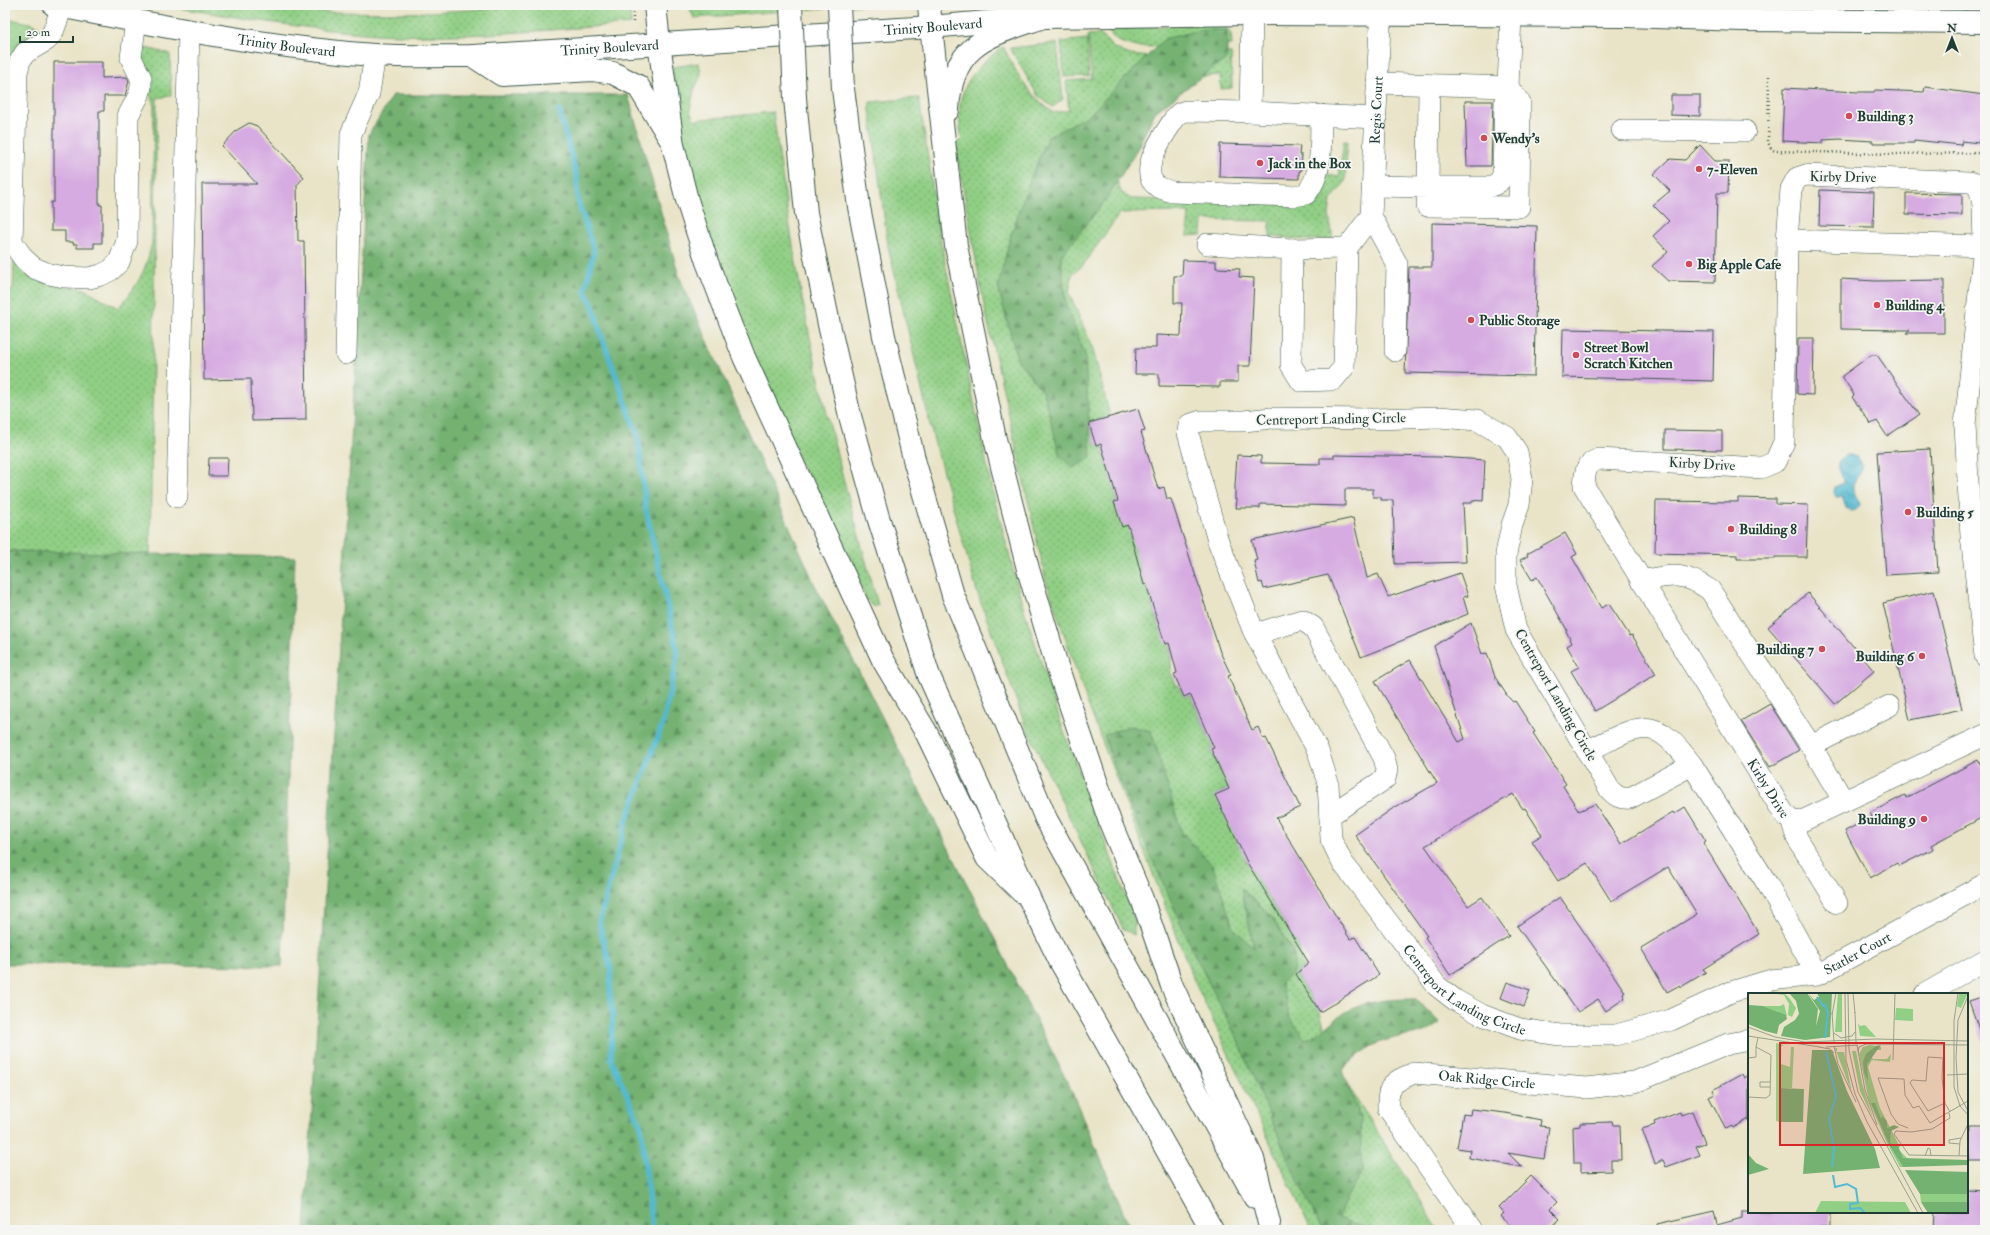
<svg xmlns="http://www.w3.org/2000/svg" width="1990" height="1235" font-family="'IM FELL Double Pica',serif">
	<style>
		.grass { fill: url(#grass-dots); stroke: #58865c }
		.forest { fill: url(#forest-firs); stroke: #4a7853 }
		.water { fill: url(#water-waves); stroke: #397c82 }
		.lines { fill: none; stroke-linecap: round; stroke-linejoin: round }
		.stream { stroke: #53bad1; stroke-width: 5.5 }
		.building { fill: #d6abe1 }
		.minor-casing { stroke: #3d564a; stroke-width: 22 }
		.major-casing { stroke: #3d564a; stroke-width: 24 }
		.highway-casing { stroke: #3d564a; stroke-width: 24 }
		.path { stroke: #3d564a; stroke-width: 2.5; stroke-dasharray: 1 3; stroke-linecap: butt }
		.minor { stroke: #fff; stroke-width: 21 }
		.major { stroke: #fff; stroke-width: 22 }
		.highway { stroke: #fff; stroke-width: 22 }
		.highway-bridge-casing { stroke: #3d564a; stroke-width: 24; stroke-linecap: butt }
		.highway-bridge { stroke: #fff; stroke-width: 22 }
		.poi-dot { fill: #d1495b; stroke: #f6f6f2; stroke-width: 1.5 }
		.labels { text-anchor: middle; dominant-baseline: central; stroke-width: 3.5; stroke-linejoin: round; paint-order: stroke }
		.street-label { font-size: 14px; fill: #1f3d34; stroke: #f6f6f2 }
		.poi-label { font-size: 14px; font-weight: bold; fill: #1f3d34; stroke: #f6f6f2; text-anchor: start }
		.inset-river { fill: none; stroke: #53bad1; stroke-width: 2 }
		.inset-road { fill: none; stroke: #98a18c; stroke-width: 1 }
		.view { fill: #d62828; fill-opacity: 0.15; stroke: #d62828; stroke-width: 2 }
		.inset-edge { fill: none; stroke: #1f3d34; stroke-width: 2 }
	</style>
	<defs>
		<pattern id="grass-dots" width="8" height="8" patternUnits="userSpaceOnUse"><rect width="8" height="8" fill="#91cf85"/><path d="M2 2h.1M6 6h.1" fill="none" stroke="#76a96e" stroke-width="1.8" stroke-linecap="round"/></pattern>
		<pattern id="forest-firs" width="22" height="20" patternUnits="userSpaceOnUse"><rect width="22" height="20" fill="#74b272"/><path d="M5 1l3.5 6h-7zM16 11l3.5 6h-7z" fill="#5f925e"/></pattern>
		<pattern id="water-waves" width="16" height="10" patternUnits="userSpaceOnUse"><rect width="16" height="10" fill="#53bad1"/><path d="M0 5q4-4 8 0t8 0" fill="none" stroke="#4498aa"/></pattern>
	</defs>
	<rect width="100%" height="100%" fill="#f6f6f2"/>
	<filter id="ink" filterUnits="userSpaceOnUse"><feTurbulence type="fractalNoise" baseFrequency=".025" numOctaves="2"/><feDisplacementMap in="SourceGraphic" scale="8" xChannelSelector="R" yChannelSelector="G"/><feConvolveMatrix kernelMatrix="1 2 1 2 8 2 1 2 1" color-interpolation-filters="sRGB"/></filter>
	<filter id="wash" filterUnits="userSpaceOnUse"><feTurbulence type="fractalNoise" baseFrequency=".012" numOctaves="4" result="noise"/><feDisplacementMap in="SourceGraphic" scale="16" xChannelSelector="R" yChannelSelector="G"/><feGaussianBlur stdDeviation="0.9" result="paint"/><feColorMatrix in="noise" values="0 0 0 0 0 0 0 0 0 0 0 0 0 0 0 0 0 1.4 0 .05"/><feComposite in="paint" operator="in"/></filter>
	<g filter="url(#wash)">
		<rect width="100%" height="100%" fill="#e9e4c7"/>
		<g class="grass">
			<path d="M159,5H245L327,12L408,13L566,5H624L630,9L631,24C546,30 460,39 375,34C300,29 232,16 159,5Z"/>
			<path d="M705,5H864L694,18L690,10L697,6Z"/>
			<path d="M5,18L30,23L39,27V33L21,40L10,58L5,113Z"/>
			<path d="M1209,24L1225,26L1231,34L1232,45L1136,47L1117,41L1106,29Z"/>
			<path d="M1100,34L1114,48L1130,55L1184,60L1231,53L1232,88L1221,89L1220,75L1196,77L1170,90L1113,168L1121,192L1131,199L1297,202L1330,146L1327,175L1339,177L1344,141H1347L1345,182L1331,200L1329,215L1333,239L1307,240L1270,236V221L1203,220L1202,235L1187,236L1189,212L1120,213L1084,264L1072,275L1069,293L1092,346L1110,416L1089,423L1096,446L1101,444L1118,501L1114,502L1142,521L1139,568L1144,584L1152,583V603L1157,620L1169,643L1171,652V675L1176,686L1179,685L1184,697L1190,694L1208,735L1216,747L1211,749L1221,771L1234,786L1216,795L1249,856L1245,859L1299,947L1303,968L1296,974L1320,1012L1334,1063L1439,1230H1311L1193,978L1087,702L1046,581L984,305L955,142L962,141C953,92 967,75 1003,46C1017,75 1028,94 1054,113L1069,110L1066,81L1092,79L1088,35Z"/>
			<path d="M1087,39L1089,76L1064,77L1061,42Z"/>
			<path d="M1057,43L1063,99L1053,107L1038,96L1010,48Z"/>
			<path d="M146,48L170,54L171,96L157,98L150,554L9,551L5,671V290L13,291L14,261L26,275L55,285L85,289L118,308C137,287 146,271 152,243L154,106L150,94L153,83L150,71L142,58L141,51Z"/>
			<path d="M699,63L701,75L694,90L690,110L694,120L773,112C785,197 797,281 816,365C833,446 856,525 878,605L874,607L867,600L756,372L698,205L680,128L672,67Z"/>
			<path d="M919,98L941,243L992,490L1022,603L1064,732L1134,918V935L1123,929L1026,727L977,592L933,437L888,246L870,110V102Z"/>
		</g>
		<g class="forest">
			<path d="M1201,30H1227V59L1213,68L1155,112L1134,155L1104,202L1061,256L1066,305L1085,354L1091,458L1073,468L1060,456L1043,392L1017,359L998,287L1010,238L1027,187L1048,137L1089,115L1164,39Z"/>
			<path d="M393,95H628L679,276L815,585L1069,1085L1131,1230H305L369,134Z"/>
			<path d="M9,551L295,557L282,966L5,964V671Z"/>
			<path d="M1130,726L1151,731L1181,831L1213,866L1233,927L1254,948L1241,888L1271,916L1295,955L1293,972L1281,983L1289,1016L1305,1039C1321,1035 1330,1023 1343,1014C1364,1000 1392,999 1416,999L1440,1023C1418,1039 1407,1033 1384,1041C1367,1046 1354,1059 1342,1071L1360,1116L1362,1173L1347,1196L1338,1218L1366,1228L1390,1230H1322L1290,1164L1237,1038L1195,955L1150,854L1116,771L1104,735Z"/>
		</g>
		<path class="water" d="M1846,455H1851L1857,457C1871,472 1852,476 1853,488C1853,495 1860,499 1860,505L1856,510L1851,511L1846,508L1842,497H1836L1834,492L1835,487L1843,483C1843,471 1829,466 1846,455Z"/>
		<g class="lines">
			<path class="stream" d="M559,111L577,177L578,201L594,251L585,291L593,306L603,340L638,436L646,509L678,653L663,723L626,822L599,923L611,970L610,994L613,1013L611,1059L641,1126L652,1230"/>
		</g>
		<g id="blocks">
			<g class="building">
				<path d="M54,62H102V78L127,77L129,81L125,96H104V111H99V205H102V243H94V248H77V244H73V242H65V231H51V202H54Z"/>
				<path d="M1925,87L1984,95L1985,140L1979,139V143L1962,141L1961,145L1914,140V143H1873V141L1840,139L1823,140V143L1782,141L1784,88L1858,92H1874L1875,90L1924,92Z"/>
				<path d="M1671,95H1700V116L1671,115Z"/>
				<path d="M1465,101H1493L1491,166H1467Z"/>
				<path d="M249,123L257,126L304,177L297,185L298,241H304L306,420L252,421L251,379L204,380L202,184H257L222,146L237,130Z"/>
				<path d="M1220,144L1300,146L1299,155H1302L1301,171H1299V179L1219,177Z"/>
				<path d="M1700,145L1715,161H1729L1728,193H1717L1715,282L1668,281L1652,266L1668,252L1653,236L1669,221L1653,205L1670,191L1654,174L1670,159L1685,160Z"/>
				<path d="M1820,190L1874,192L1873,227L1819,226Z"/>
				<path d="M1906,193L1962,194V215L1906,214Z"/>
				<path d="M1432,223L1537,226L1534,376L1405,373L1409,267H1432Z"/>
				<path d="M1183,260L1216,261V268L1240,269L1239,277L1254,278L1250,366H1238V382H1220V387L1159,386V374H1135L1136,348H1156V335L1181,336L1182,303H1174V276H1182Z"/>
				<path d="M1841,279L1875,281L1944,280V333H1906L1910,330H1902L1841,329Z"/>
				<path d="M1563,329L1714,332L1713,381L1562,377Z"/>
				<path d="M1798,338H1814L1813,395L1797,394Z"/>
				<path d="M1871,355H1877L1919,415L1887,436L1877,421L1871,424L1852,397L1854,395L1842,376Z"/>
				<path d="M1138,409L1145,431L1141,432L1158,489L1164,487L1167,499H1171L1220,652L1231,675L1228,676L1252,730L1258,727L1263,739L1266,738L1300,807L1276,818L1350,939L1355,937L1379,975L1320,1012L1296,974L1309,963L1248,864L1215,795L1229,789L1211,749L1214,748L1190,694L1184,697L1174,674L1177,673L1169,643L1165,644L1146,584L1144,585L1128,525L1122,527L1114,502L1118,501L1101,444L1096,446L1089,423Z"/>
				<path d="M1665,430L1722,431V450L1665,449Z"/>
				<path d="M1930,449L1938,572L1886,575L1877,452Z"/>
				<path d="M1237,455L1261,456V463L1320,464V458H1334V455L1438,457L1485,460L1483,501L1472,500V503H1463L1466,562L1395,564L1393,500H1381V497H1373V489H1345V506L1260,504V508H1236L1237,500H1235V486Z"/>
				<path d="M209,458H228L227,476H208Z"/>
				<path d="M1738,498L1776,499V504L1808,505L1806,557H1775V559H1737V555L1655,553L1656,501L1738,502Z"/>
				<path d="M1353,518L1367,578L1378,574L1388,597L1460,573L1468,596L1463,597L1468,614L1361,657L1328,575L1264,589L1262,582L1259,583L1254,561L1257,560L1252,540Z"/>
				<path d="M1565,533L1577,554L1572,557L1601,608L1609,604L1630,636L1632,635L1656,674L1595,711L1571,671L1579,667L1567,646L1572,643L1566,631L1567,630L1537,577L1532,580L1520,560L1528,556L1527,554Z"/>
				<path d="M1934,591L1962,709L1910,720L1883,603Z"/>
				<path d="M1808,593L1874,671L1835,704L1768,627Z"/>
				<path d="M1471,623L1482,654L1487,653L1495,677L1508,697L1513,702L1515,701L1535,732L1533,733L1566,784L1563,786L1579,811L1595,804L1621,844L1673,812L1674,814L1685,807L1706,841L1703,843L1759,934L1703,969L1706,972L1681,987L1680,985L1667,992L1641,948L1697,914L1668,867L1611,901L1587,863L1558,881L1532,841L1542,835L1525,808L1523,809L1513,794L1425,846L1468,906L1482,897L1509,936L1450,975L1425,937L1427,936L1355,835L1392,809L1437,783L1375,681L1410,660L1459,742L1465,739L1434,646Z"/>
				<path d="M1770,704L1799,750L1770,767L1741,721Z"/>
				<path d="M1978,760L1985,773V816L1931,845L1933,849L1899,866L1897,863L1870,878L1845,831L1872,817L1870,813L1905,795L1906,798Z"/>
				<path d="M1560,897L1625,992L1623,994L1625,998L1606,1011L1598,999L1578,1012L1517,926Z"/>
				<path d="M1507,982L1530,990L1524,1007L1501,998Z"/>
				<path d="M1985,996V1040L1983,1041L1969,1001Z"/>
				<path d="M1742,1074L1744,1078L1749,1075V1119L1733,1128L1732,1126L1726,1129L1709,1097L1715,1094L1713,1090Z"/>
				<path d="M1471,1109L1505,1113L1541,1120L1540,1126L1549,1127L1544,1159L1508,1153L1522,1167L1469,1158L1470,1150L1457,1148L1463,1114L1470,1115Z"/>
				<path d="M1692,1111L1705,1143L1696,1146L1700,1155L1666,1167L1663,1160L1655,1164L1642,1129L1655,1125L1654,1122L1680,1112L1681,1115Z"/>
				<path d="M1612,1122L1613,1125H1620L1621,1160H1611V1171L1581,1172V1163H1574L1573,1127L1580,1126V1123Z"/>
				<path d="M1970,1126H1985V1162H1969Z"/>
				<path d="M1531,1176L1557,1202L1550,1209L1560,1219L1548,1230H1514L1501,1216L1504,1213L1499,1208Z"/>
				<path d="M1967,1190L1985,1191V1230H1934L1935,1212H1967Z"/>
				<path d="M1714,1211L1717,1225L1742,1218V1212H1830V1228H1820V1230H1658L1657,1224Z"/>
			</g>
		</g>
	</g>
	<g filter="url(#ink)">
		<use href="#blocks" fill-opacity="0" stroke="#3d564a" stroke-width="1"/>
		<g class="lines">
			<g class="minor-casing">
				<g id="minor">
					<path d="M62,7L53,32L47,40L25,53L20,61L17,72L12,242L24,259L34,268L49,274L64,277L89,278L101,275L111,270L119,262L127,241L128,116L139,95L141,87V78L131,58L136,20"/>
					<path d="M1252,14L1250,112L1376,118"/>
					<path d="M1742,20L1743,5"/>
					<path d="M1250,112L1186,111L1180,113L1175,118C1166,132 1136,171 1157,186C1161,189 1168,190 1172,192L1293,196L1306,194C1324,173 1320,143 1321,115"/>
					<path d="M1622,130L1745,131"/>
					<path d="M1373,186L1428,187L1427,206L1519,207L1520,103L1508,87L1377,83"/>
					<path d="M1428,187H1487C1496,185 1500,183 1503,174L1505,100L1508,87L1511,15"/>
					<path d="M1428,187L1429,85"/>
					<path id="s1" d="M1371,216L1381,5"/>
					<path d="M1371,216L1397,264L1395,351"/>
					<path d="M1787,240L1984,246"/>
					<path d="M1207,244L1292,249L1291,365L1301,381L1333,380L1344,367L1347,248L1371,216"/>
					<path d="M1292,249L1347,248"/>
					<path d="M346,354L351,134L369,93L375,55"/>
					<path d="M177,497L189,30"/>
					<path d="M1641,581C1673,575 1682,571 1710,590L1811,746L1843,800"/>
					<path d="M1255,634L1302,620L1313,627L1384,758L1387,770L1385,779L1330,815"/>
					<path id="s2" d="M1985,656L1971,536L1965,425L1984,246L1983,205L1980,191L1976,184L1969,182L1806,175L1797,178L1791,189L1787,240L1784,442L1775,462L1761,468L1599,459C1585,464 1585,472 1584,486L1783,812L1792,822L1802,821L1985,735"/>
					<path d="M1811,746L1889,706"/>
					<path d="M1587,751C1640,726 1652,711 1692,765"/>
					<path d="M1792,822L1797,838L1837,903"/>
					<path id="s3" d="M1817,975L1768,885L1692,765L1630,798C1621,799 1617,797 1610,790L1516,630L1506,585V554L1512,525L1519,505L1522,479L1517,452L1507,437L1477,420L1439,417L1375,419L1271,418L1244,421H1201L1189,425L1188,433L1218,541L1253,630L1318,751L1328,783L1331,839L1342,862L1437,986L1455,1000L1482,1015L1520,1029L1560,1035H1616L1671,1020L1731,992L1771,980L1817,975L1985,884"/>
					<path d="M1925,994L1985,960"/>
					<path id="s4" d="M1472,1230L1388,1108C1387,1084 1393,1082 1414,1073L1587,1088L1635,1082L1728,1044L1749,1040"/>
				</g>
			</g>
			<g class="major-casing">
				<g id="major">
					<path id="s5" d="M54,5C160,26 266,47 374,55C407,57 440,56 473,56L931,27L1043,17L1252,14L1627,16L1742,20L1985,22"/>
					<path d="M655,5L659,43"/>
					<path d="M929,5L931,27"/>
				</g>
			</g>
			<g class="highway-casing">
				<g id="highway">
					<path d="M931,27L956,246L995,439L1028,569L1057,666L1110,822L1142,899L1172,986L1253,1159L1269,1223"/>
					<path d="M659,43L673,145L687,200L707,262L744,357L883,660L926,732L987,858L1022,892"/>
					<path d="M473,56L502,75L593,70L613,73L638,86L669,137"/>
					<path d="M843,89L859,207L884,336L915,463L953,595L1046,819L1255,1197"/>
					<path d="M795,98L806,213L830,329L850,416L878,517L929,676L1030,900L1059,959L1212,1230"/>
					<path d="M948,110C951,43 989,36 1043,17"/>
				</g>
			</g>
			<g class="path">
				<path d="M633,9V22"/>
				<path d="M1769,76L1768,142L1771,149L1775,151L1893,154L1985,153"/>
			</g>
			<use href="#minor" class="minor"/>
			<use href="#major" class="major"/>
			<use href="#highway" class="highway"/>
			<g class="highway-bridge-casing">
				<g id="highway-bridge">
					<path d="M791,5L795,98"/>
					<path d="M839,5L843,89"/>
				</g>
			</g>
			<use href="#highway-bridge" class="highway-bridge"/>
		</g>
	</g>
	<g class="poi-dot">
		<circle cx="1849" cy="116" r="4"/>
		<circle cx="1484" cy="138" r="4"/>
		<circle cx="1260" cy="163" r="4"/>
		<circle cx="1699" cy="169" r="4"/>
		<circle cx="1689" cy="264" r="4"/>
		<circle cx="1877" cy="305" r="4"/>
		<circle cx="1471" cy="320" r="4"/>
		<circle cx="1576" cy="355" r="4"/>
		<circle cx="1908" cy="512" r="4"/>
		<circle cx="1731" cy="529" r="4"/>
		<circle cx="1822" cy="649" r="4"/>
		<circle cx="1922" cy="656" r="4"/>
		<circle cx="1924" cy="819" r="4"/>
	</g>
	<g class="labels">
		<g class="street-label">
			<text stroke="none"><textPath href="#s5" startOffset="884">Trinity Boulevard</textPath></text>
			<text stroke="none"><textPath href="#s5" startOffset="236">Trinity Boulevard</textPath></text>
			<text stroke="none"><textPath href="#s5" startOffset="560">Trinity Boulevard</textPath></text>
			<text stroke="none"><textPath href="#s1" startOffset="106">Regis Court</textPath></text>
			<text transform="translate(1843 177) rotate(1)">Kirby Drive</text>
			<text transform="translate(1331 419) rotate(-1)">Centreport Landing Circle</text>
			<text transform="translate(1702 464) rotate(3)">Kirby Drive</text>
			<text transform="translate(1556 695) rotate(60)">Centreport Landing Circle</text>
			<text stroke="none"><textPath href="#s2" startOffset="1508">Kirby Drive</textPath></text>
			<text stroke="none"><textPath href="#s3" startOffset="2118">Statler Court</textPath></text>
			<text stroke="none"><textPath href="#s3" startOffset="1695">Centreport Landing Circle</textPath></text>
			<text stroke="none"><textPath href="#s4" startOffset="270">Oak Ridge Circle</textPath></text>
		</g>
		<g class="poi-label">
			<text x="1857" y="116">Building 3</text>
			<text x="1492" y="138">Wendy's</text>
			<text x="1268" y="163">Jack in the Box</text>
			<text x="1707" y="169">7-Eleven</text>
			<text x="1697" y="264">Big Apple Cafe</text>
			<text x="1885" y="305">Building 4</text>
			<text x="1479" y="320">Public Storage</text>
			<text x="1584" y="347">Street Bowl<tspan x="1584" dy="16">Scratch Kitchen</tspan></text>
			<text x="1916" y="512">Building 5</text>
			<text x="1739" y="529">Building 8</text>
			<text x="1814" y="649" text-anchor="end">Building 7</text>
			<text x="1914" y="656" text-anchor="end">Building 6</text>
			<text x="1916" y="819" text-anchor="end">Building 9</text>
		</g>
	</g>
	<g transform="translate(1748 993)">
		<rect width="220" height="220" fill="#e9e4c7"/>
		<path d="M21,0H36L42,6L48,15L44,24L40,22L41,11L36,2ZM90,0H94V39H87ZM211,0H220L213,15L209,13ZM36,11L39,23L15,13H32ZM148,15L165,16V28L147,27ZM110,30L112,33L117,32L128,44L112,43ZM28,50L35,52L33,54L32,74L33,71L42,74L43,54H46L44,95H32L31,129L28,128ZM122,52L133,54V57H128L124,64L125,66H139L143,61L142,69L124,67L120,74L132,115L152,154L150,156L159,165L150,166L155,174H152L139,150L121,108L111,61L115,54ZM87,55H89V59H96L104,100ZM104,58H108L114,90L125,125L112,98ZM172,201H220V209H173Z" fill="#91cf85"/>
		<path d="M41,0H59L70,16L68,33L72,18L60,0L66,7L71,4L69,0H84L82,44L57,47L33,43L36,34L47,27L51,21L48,8ZM1,12L15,13L38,22L39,26L31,32L29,41L17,38L0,31ZM133,52L119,71L120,88L116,79L115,69L118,61L128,53ZM64,57H84L99,98L127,156L132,175L55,181ZM32,95L56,96L55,129H31ZM123,110H127L133,126L134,123L139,128V135L146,132L151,134L143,138L142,150L150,153L155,165L220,167V172L155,174L142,153ZM0,161L8,170L21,176L0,182ZM157,177L220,179V201H172ZM173,209H220V220H180Z" fill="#74b272"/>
		<path d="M73,208L157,209L163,220H67Z" fill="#91cf85"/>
		<path class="inset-river" d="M69,4L75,13L77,12L80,20L77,45M78,59L88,103L81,126L86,155L84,174M85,182L87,194L99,191L108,196L110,210L102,211V216L112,215L117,220"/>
		<path class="inset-road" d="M97,0L98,67L107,101L119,129L170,220M100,0L101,57L110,99L175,220M105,0L107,20M210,0L206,28V94L212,113L220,122M220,3L210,27L208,65L210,99L220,118M84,19L86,49M107,19L108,49M84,22L88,0M0,34L27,44L57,49L128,46L220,48M86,40L93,45L104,43L107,39M0,43L72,54M116,51L220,52M109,52L117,97L129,132M86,53L90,71L108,109M71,54L82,56L86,60M78,54L110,52M110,59L111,54L118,51M0,65L8,64V54M145,67L147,0M199,82L220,81M22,94H12V89H22M0,104L18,105L22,102L23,62L8,54L10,45M197,110L194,85L195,65L180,64L178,88L164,87L162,90L180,118L197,110L202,119M201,120L202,125L184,136L163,139L148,138L146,141L161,162L220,163M160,135L150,131L143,121L130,85L156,86L157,102L165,115L171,113L182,130L220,108M212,151L201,150V147L213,145M177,163L180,155L182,156L183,163M211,163L212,148L220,131"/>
		<path class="view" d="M32,50H196V152H32Z"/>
		<rect width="220" height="220" class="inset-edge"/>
	</g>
	<rect width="1990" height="1235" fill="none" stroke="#f6f6f2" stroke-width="20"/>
	<g transform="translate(1952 38)" stroke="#f6f6f2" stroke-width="3" paint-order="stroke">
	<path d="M0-3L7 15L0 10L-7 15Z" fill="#1f3d34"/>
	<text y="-6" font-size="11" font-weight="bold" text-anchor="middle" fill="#1f3d34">N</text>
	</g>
	<path d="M20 36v6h53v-6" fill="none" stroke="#1f3d34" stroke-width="2"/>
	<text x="26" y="36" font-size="12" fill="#1f3d34" stroke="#f6f6f2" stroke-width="3" paint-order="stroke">20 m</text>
</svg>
